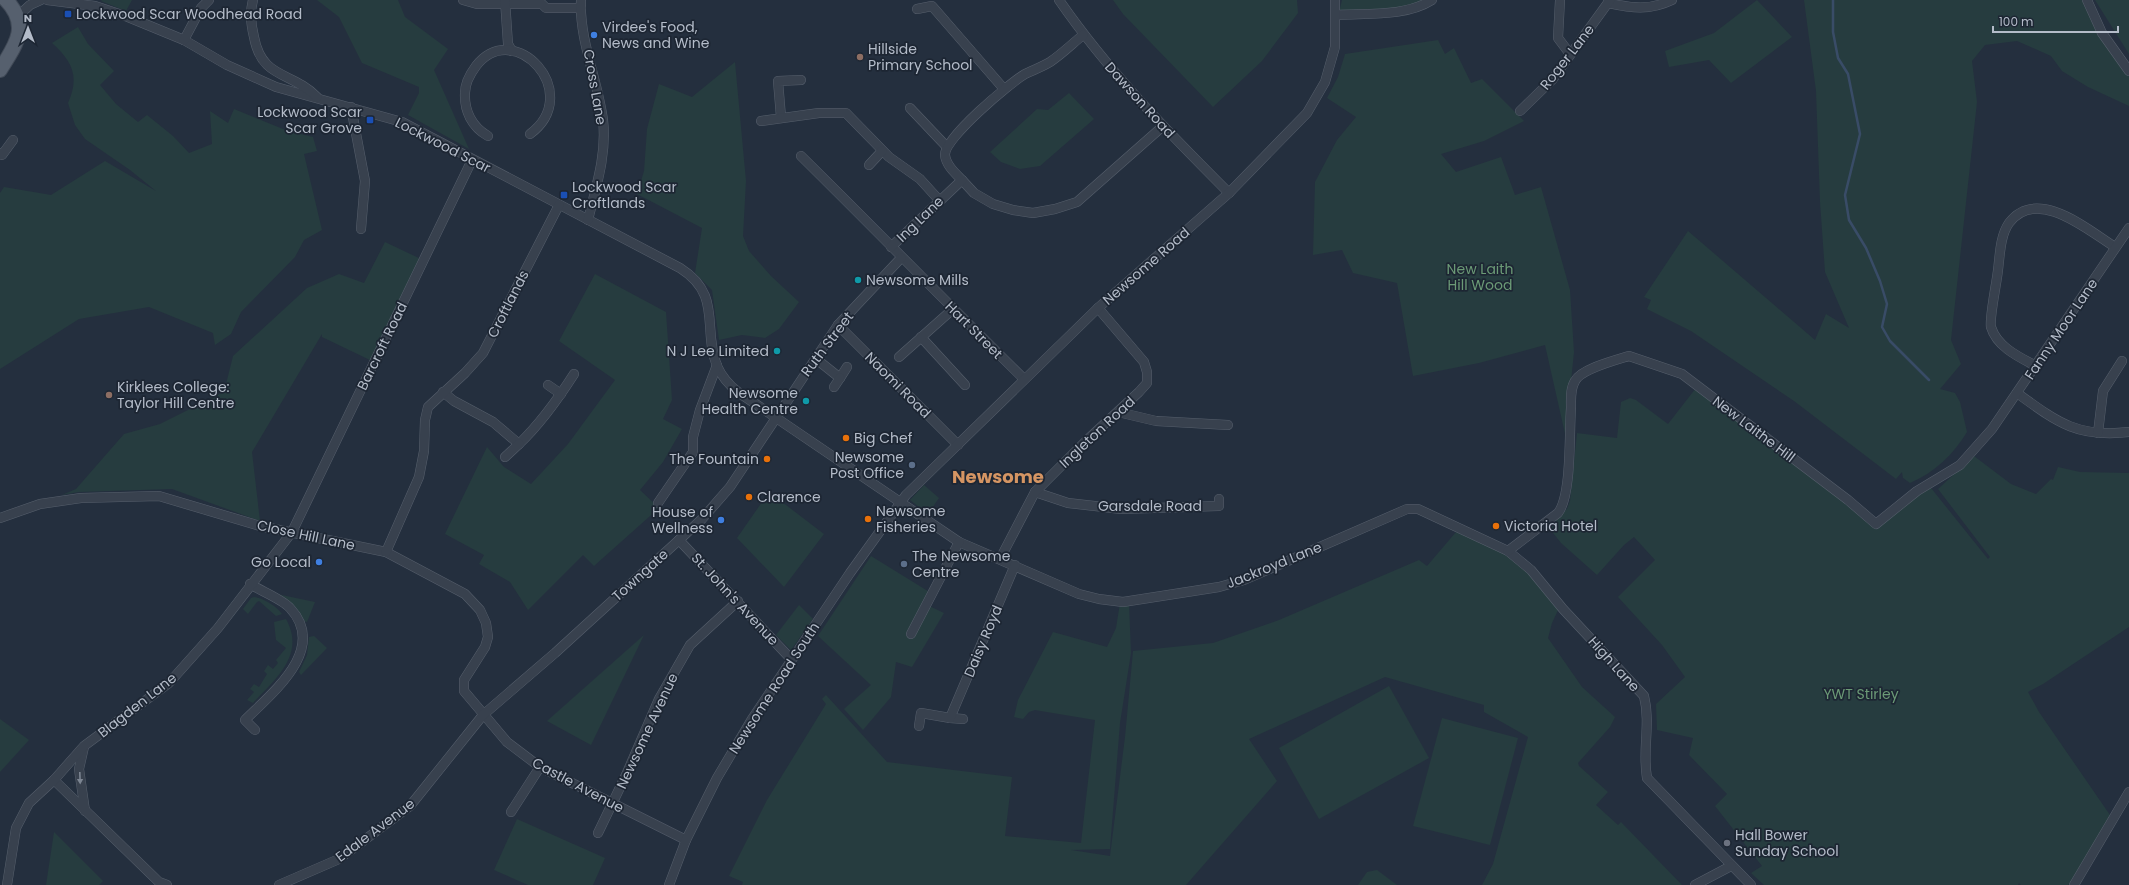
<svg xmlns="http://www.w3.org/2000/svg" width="2129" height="885" font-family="Poppins,sans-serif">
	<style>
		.green { fill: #263c3f }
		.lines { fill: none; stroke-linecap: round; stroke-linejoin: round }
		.stream { stroke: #394c67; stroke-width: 2.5 }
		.minor-casing { stroke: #565f6c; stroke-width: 10 }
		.primary-casing { stroke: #414a57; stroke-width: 16 }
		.minor { stroke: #38414e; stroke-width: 9 }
		.primary { stroke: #56606e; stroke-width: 14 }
		.oneway { fill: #7c8592 }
		.transit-dot { fill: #1a4fb4; stroke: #1d2633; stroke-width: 1.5 }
		.shop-dot { fill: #3f7fe0; stroke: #1d2633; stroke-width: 1.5 }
		.education-dot { fill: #8d6e63; stroke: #1d2633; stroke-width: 1.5 }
		.culture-dot { fill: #0f9aa8; stroke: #1d2633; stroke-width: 1.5 }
		.food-dot { fill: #e8710a; stroke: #1d2633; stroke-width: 1.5 }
		.service-dot { fill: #5c6f8a; stroke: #1d2633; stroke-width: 1.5 }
		.worship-dot { fill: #6b7280; stroke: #1d2633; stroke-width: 1.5 }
		.labels { text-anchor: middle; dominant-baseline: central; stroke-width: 3.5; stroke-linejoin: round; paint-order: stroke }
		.poi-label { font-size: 14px; fill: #b4bcc9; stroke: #1d2633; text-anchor: start }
		.street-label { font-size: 14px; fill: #b4bcc9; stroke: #1d2633 }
		.park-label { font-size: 14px; fill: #6b9a76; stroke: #1d2633 }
		.district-label { font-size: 18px; font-weight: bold; fill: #d59563; stroke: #1d2633 }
	</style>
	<rect width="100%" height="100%" fill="#242f3e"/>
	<g class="green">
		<path d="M102,0H132L126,11L101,1Z"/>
		<path d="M317,0H398L405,17L448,49L434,70L469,149L408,115L419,93V87L362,63L339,17Z"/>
		<path d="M1113,0H1297L1298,13L1262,61L1213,107L1123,14Z"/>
		<path d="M1342,0H1428L1390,10L1339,12Z"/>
		<path d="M1757,0L1792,37L1731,83L1709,60L1669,67L1665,51L1714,33Z"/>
		<path d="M1804,0H2084L2129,71V106L2088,87L2062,71L2051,56L2017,41L1985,45L1972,61L1977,102L1951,340L1961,364L1940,389L1955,393L1960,402L1967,432C1954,454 1934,473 1910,483L1903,478L1902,472L1896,479L1794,401L1691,331L1647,309L1651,300L1644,297L1688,231L1815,340L1826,314L1849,328L1825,272L1820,202L1816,91Z"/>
		<path d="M2095,0H2129V54Z"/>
		<path d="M78,27L88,44L114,71L100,85L116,104L138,122L147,115L173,136L189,153L212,144L210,111L228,123L234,109L288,131L313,137L317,151L304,154L322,230L304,240L295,257L241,312L231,334L215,345L213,333L149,307L79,319L0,369V193L4,187L51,195L105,161L156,191L130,170L85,139L75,125L68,103C80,76 72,61 52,43Z"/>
		<path d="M1438,40L1445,54L1454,48L1471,83L1482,79L1524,121L1484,141L1441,154L1456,172L1501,157L1515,195L1541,187L1570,290L1574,352L1567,421L1568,447L1545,345L1479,363L1413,376L1397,283L1353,273L1342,250L1313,255L1315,182L1337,140L1356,117L1327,98L1338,77L1345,54Z"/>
		<path d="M735,62L746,181L743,236L749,251L771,276L799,302L779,329L765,338L742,335L719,340L712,290L695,273L702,228L637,194L644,171L647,129L659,84L692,97Z"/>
		<path d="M1069,93L1094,119L1040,166L1020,169L1001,162L990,152L1037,109L1048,110Z"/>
		<path d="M385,242L423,260L372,361L322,337V334L252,452L260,521L172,489L79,492L62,495L76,489L124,434L160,424L224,392L233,356L307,288L339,274L364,283Z"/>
		<path d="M595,274L666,312L672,400L663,419L682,429L663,462L640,490L659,508L594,566L583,555L528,610L510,582L479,564L484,555L445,534L487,447L504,467L531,484L568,444L615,380L559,341Z"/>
		<path d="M1696,388L1877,526L1916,495L1931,488L1988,559L1990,557L1938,489L1974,456L2011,484L2036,494L2051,479L2053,480L2058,467L2080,472L2129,473V627L2043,684L2028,692L2039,712L2110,815L2074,878L2068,885H2021L2019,883L2018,885H1764L1751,873L1762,866L1715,806L1727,794L1689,755L1693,738L1657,730L1656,704L1685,677L1662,645L1618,597L1655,560L1634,537L1624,545L1597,575L1561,543L1546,524L1567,509L1570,501L1577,433L1617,438L1621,402L1630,398L1636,400L1668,424Z"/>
		<path d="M924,485L939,498L928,514L910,500Z"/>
		<path d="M769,492L824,534L784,587L737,538Z"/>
		<path d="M1456,532L1510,555L1526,569L1559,608L1552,623L1548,638L1582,687L1615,717L1610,727L1578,763L1579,766L1608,792L1596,805L1618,825L1621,822L1682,885H1482L1493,864L1528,737L1484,712V705L1385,677L1249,739L1277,781L1186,885H742L743,882L729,876L767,800L826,704L822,699L826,695L887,762L1012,777L1005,836L1081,843L1095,720L1035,710L1029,712L1023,719L1014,717L1018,700L1053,632L1107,647L1116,628L1120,603H1129L1131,653L1120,723L1110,849L1071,850L1110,856L1125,737L1133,651L1213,643L1279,620L1419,560L1427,566Z"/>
		<path d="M871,556L931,593L925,604L944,613L912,667L896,662L891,697L863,730L844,709L871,685L818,636Z"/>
		<path d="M277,594L315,602L307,622L303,621L296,608Z"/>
		<path d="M254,597C263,598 278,607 282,614L276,616L259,601L257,602L248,614L243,609L251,598Z"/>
		<path d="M799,605L813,619L791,650L776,635Z"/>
		<path d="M286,619C306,655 275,679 253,703L247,700L254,692L250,689L254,684L259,687L267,674L264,671L268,665L273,669L278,663L276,660L286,648L276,640L274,622Z"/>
		<path d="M644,635L591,745L547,721Z"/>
		<path d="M314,636L327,648L301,675L299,672L307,655L309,637Z"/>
		<path d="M1389,686L1429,758L1319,819L1279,748Z"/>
		<path d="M1442,718L1518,738L1490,845L1413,826Z"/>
		<path d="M0,719L29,740L0,772Z"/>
		<path d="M517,819L605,858L593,885H528L494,870Z"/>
		<path d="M54,832L103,881L99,885H46Z"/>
		<path d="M1377,870L1397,885H1358L1367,872Z"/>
	</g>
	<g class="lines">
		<path class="stream" d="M1833,0V32L1838,58L1848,74L1860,134L1845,195L1849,220L1866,248L1880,281L1887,304L1882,327L1890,341L1929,380"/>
		<g class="minor-casing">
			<g id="minor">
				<path d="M47,0L95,6L128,17L184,40L227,65L276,87L402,122L680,268C723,295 702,328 717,366C722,377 729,385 738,392L959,542L1079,594L1099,599L1123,602L1219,587L1244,580L1407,509H1418L1508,551L1531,570L1563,609L1644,696C1651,724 1642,750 1647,778L1751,885"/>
				<path d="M253,0C250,11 251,25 254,37C262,80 292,71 317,97"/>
				<path d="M463,0L477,4H542L546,8H581"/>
				<path d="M505,0L508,44L512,51"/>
				<path d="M581,0C579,40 598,81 603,120C607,154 596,187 588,220"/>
				<path d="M1059,0C1108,71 1168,132 1229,193"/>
				<path d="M1560,0L1558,38L1570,54"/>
				<path d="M2087,0L2102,33L2129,71"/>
				<path d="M1608,3C1632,8 1649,11 1672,0"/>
				<path d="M917,9L932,6L1004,89"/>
				<path d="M1336,15C1367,13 1405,17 1432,0"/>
				<path d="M17,17L30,5L41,0"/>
				<path d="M184,40L201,8L209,0"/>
				<path d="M351,107L365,181L361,229"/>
				<path d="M910,108L946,146"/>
				<path d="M1520,111L1552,80L1610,0"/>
				<path d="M781,117L778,81L801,80"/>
				<path d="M761,121L819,113H846L889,157L920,179L939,200"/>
				<path d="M488,136C472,127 464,111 465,93C465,83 470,74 476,66C514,17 585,93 530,134"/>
				<path d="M0,153L2,155L13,140"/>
				<path d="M801,156C876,230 949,305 1024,379"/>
				<path d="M869,165L882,151"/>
				<path d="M962,180L974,193L993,204L1013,210L1033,213L1055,209L1077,202L1162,127"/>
				<path d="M891,247L962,180C955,173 946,165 945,155C944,138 1010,83 1025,74C1033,70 1042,67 1050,62C1062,54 1072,44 1083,35"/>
				<path d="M838,325L958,445"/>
				<path d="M921,337L965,385"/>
				<path d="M899,357L953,309"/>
				<path d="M815,358L840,378L847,367"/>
				<path d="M2036,366C2019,357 1997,347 1991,327C1989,319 1997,281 1998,270C2000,255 2000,236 2009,223C2037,186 2088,230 2115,247"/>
				<path d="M548,385L561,394"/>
				<path d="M834,387L840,378"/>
				<path d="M443,392L454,401L493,422L519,444C541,423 558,399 574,374"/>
				<path d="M2017,393C2057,422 2077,438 2129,432"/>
				<path d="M1118,412L1156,421L1228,425"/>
				<path d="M2098,433L2103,391L2122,361"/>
				<path d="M505,457L519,444"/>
				<path d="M1035,492L1068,503L1121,509L1219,506V499"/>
				<path d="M658,503L693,452V437L700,410L717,365"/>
				<path d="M0,518L40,504L81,498L159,496L260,526L386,552L465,594L480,610L486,623L488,637L485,647L464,680V691L507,742L540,767L686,840"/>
				<path d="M679,540L791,659"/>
				<path d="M1508,551L1558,513C1572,495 1569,432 1571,408C1571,400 1570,389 1575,381C1581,369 1616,360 1629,356L1682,374L1848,500L1876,524L1917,491L1960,465L1992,429L2129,228"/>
				<path d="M386,552L419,477L424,451L425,420L428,407L465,373L483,353L559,205"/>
				<path d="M1000,559L1035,492L1087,440L1139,392L1147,383V372L1144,362L1098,308"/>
				<path d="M250,584C261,591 282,599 290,608C328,649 273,692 245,720L255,730"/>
				<path d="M911,634L959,542"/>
				<path d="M950,718L963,719"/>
				<path d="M919,726L921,713L950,718L1015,565"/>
				<path d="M84,747L79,769L85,811"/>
				<path d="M54,780L159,882L167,885"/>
				<path d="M511,812L540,767"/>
				<path d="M598,833L626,775L659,699L690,645L738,601"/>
				<path d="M7,885L16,828L29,803L54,780L84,746L169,683L218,628L292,532L472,160"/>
				<path d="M279,885L339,859L410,806L483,715L555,653L702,519L730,487L838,325L901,258"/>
				<path d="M669,885L686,840L717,778L752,719L850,573L906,495L1098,308L1229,193L1307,113L1325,82L1335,47V0"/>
				<path d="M1695,885L1731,866"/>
				<path d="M2074,885L2129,792"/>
			</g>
		</g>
		<g class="primary-casing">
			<path id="primary" d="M0,70C15,46 31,26 6,0"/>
		</g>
		<use href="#minor" class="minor"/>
		<use href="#primary" class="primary"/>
	</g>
	<defs><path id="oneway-solid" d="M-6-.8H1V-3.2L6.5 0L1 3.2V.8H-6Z"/></defs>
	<use class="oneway" href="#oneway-solid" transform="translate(80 778) rotate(88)"/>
	<g class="transit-dot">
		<rect x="64" y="10" width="8" height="8" rx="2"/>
		<rect x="366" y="116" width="8" height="8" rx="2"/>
		<rect x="560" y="191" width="8" height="8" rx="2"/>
	</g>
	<g class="shop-dot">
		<circle cx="594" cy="35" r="4"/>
		<circle cx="721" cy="520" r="4"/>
		<circle cx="319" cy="562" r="4"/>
	</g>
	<g class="education-dot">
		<circle cx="860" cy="57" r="4"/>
		<circle cx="109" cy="395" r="4"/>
	</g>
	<g class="culture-dot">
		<circle cx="858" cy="280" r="4"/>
		<circle cx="777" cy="351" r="4"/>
		<circle cx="806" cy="401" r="4"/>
	</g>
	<g class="food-dot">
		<circle cx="846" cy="438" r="4"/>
		<circle cx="767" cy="459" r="4"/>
		<circle cx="749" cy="497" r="4"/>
		<circle cx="868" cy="519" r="4"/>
		<circle cx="1496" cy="526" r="4"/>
	</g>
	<g class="service-dot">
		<circle cx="912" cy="465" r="4"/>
		<circle cx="904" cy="564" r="4"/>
	</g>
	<circle class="worship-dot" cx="1727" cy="843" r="4"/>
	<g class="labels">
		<g class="poi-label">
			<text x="76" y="14">Lockwood Scar Woodhead Road</text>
			<text x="602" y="27">Virdee's Food,<tspan x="602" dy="16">News and Wine</tspan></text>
			<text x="868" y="49">Hillside<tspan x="868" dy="16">Primary School</tspan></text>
			<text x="362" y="112" text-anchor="end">Lockwood Scar<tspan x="362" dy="16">Scar Grove</tspan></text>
			<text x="572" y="187">Lockwood Scar<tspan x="572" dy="16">Croftlands</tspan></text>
			<text x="866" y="280">Newsome Mills</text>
			<text x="769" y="351" text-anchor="end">N J Lee Limited</text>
			<text x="117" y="387">Kirklees College:<tspan x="117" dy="16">Taylor Hill Centre</tspan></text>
			<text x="798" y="393" text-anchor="end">Newsome<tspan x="798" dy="16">Health Centre</tspan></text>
			<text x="854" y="438">Big Chef</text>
			<text x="904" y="457" text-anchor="end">Newsome<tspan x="904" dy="16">Post Office</tspan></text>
			<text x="759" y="459" text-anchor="end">The Fountain</text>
			<text x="757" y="497">Clarence</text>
			<text x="876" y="511">Newsome<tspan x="876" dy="16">Fisheries</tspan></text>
			<text x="713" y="512" text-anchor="end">House of<tspan x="713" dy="16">Wellness</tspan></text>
			<text x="1504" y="526">Victoria Hotel</text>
			<text x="912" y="556">The Newsome<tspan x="912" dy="16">Centre</tspan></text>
			<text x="311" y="562" text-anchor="end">Go Local</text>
			<text x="1735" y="835">Hall Bower<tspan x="1735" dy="16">Sunday School</tspan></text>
		</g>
		<g class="street-label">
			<text transform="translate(1567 57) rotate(-52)">Roger Lane</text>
			<text transform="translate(595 87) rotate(80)">Cross Lane</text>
			<text transform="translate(1140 100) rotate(48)">Dawson Road</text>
			<text transform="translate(443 145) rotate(27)">Lockwood Scar</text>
			<text transform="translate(920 219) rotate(-44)">Ing Lane</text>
			<text transform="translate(1146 266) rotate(-41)">Newsome Road</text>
			<text transform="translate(508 304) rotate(-63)">Croftlands</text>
			<text transform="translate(2061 329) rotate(-56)">Fanny Moor Lane</text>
			<text transform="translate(974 330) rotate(45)">Hart Street</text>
			<text transform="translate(827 344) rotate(-53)">Ruth Street</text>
			<text transform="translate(382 346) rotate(-64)">Barcroft Road</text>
			<text transform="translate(898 385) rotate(45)">Naomi Road</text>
			<text transform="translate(1754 429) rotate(37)">New Laithe Hill</text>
			<text transform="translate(1097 432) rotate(-43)">Ingleton Road</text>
			<text x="1150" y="506">Garsdale Road</text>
			<text transform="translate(306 535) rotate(12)">Close Hill Lane</text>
			<text transform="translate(1274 565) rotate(-22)">Jackroyd Lane</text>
			<text transform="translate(640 575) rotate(-42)">Towngate</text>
			<text transform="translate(735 599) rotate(47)">St. John's Avenue</text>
			<text transform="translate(983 641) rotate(-67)">Daisy Royd</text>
			<text transform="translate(1614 664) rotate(48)">High Lane</text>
			<text transform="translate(774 688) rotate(-57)">Newsome Road South</text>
			<text transform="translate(137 705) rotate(-38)">Blagden Lane</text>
			<text transform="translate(647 731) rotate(-65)">Newsome Avenue</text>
			<text transform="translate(578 785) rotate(28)">Castle Avenue</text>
			<text transform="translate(375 830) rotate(-37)">Edale Avenue</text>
		</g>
		<g class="park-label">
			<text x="1480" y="269">New Laith<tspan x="1480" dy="16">Hill Wood</tspan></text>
			<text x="1861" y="694">YWT Stirley</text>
		</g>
		<g class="district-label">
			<text x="998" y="476">Newsome</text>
		</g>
	</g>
	<g transform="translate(28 28)" stroke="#1d2633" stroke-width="3" paint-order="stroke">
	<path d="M0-3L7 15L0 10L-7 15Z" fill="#b4bcc9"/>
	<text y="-6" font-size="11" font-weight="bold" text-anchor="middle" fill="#b4bcc9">N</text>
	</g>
	<path d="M1993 26v6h125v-6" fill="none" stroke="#b4bcc9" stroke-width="2"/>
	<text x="1999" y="26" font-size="12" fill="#b4bcc9" stroke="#1d2633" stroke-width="3" paint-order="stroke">100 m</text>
</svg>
